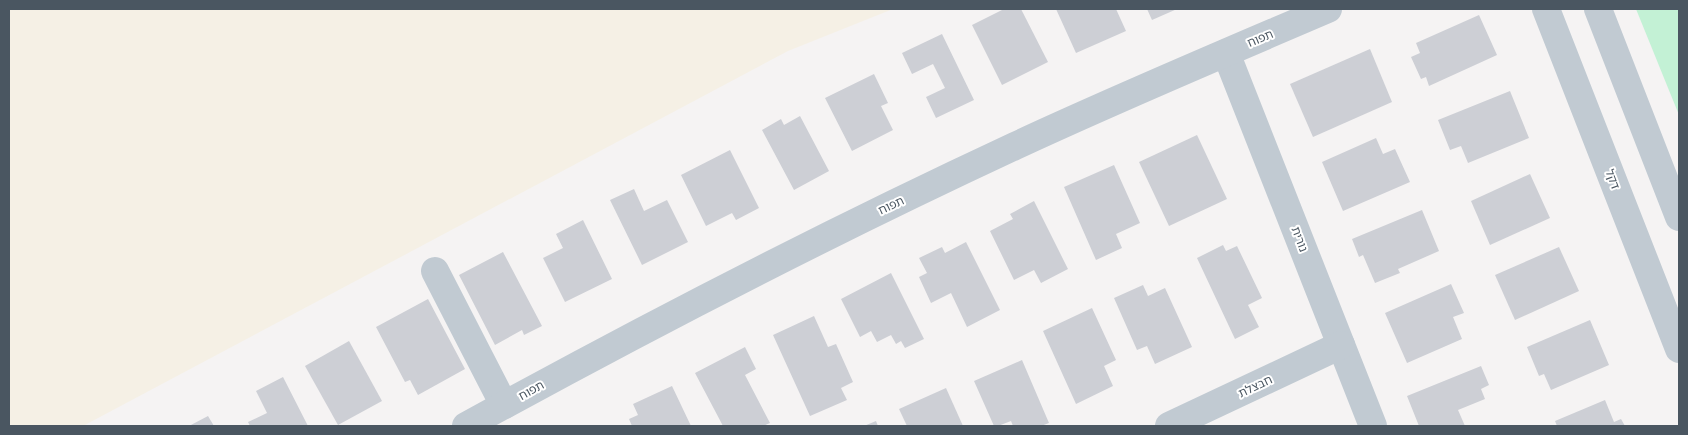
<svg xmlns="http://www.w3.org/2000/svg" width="1688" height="435" font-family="Lato,'Noto Sans Hebrew',sans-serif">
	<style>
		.green { fill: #c3f1d5 }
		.sand { fill: #f5f0e5 }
		.building { fill: #cdcfd5 }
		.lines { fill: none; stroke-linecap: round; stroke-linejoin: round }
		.minor { stroke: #c1cad2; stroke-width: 28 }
		.labels { text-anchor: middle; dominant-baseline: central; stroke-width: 4; stroke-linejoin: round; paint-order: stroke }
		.street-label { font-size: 12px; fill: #4a5661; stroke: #fff }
	</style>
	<rect width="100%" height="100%" fill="#f5f3f3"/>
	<path class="green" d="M1636,9H1679V115Z"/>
	<path class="sand" d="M9,9H893L788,51L83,426H9Z"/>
	<g class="building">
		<path d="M1004,9H1021L1048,62L1002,85L972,25Z"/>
		<path d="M1056,9H1116L1126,31L1076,53Z"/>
		<path d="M1147,9H1177L1152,20Z"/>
		<path d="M1479,15L1497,55L1429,86L1426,77L1421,79L1411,57L1420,53L1416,43Z"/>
		<path d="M942,34L974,100L936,118L926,97L945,88L933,64L912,74L902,53Z"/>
		<path d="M1370,49L1392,102L1313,137L1290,84Z"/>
		<path d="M874,74L888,103L881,106L893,130L852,151L825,98Z"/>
		<path d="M1510,91L1529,138L1468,163L1461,146L1450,150L1438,120Z"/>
		<path d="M800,116L829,171L794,190L762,130L781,119L784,125Z"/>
		<path d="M1197,135L1227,199L1169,226L1139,162Z"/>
		<path d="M1376,138L1383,154L1395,149L1410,182L1343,211L1322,162Z"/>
		<path d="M730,150L759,208L736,220L732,213L706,226L681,175Z"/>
		<path d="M1114,165L1140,223L1116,234L1122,248L1096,260L1064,187Z"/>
		<path d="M1530,174L1550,218L1490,245L1471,201Z"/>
		<path d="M634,189L644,211L667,200L688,242L642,265L610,200Z"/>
		<path d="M1034,201L1068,269L1041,283L1034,270L1014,280L990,231L1013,219L1010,214Z"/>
		<path d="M1422,210L1439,251L1398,269L1400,273L1375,283L1363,255L1359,257L1352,239Z"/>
		<path d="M583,220L612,279L565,302L543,258L563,248L556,234Z"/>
		<path d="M966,242L1000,310L967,327L951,293L931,303L919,277L927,273L919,258L942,247L945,253Z"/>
		<path d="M1223,245L1226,251L1237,246L1262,298L1248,305L1259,327L1235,339L1197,258Z"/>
		<path d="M1559,247L1579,291L1515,320L1495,275Z"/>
		<path d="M503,252L542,326L524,335L522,330L495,345L459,275Z"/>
		<path d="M891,273L924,339L905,348L901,341L896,344L891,335L877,342L871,331L860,337L841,299Z"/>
		<path d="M1451,284L1464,313L1453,317L1462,339L1407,363L1385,313Z"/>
		<path d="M1143,285L1148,296L1165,288L1192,347L1155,364L1147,346L1137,350L1114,298Z"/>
		<path d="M428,299L465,369L418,395L410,380L405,382L376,327Z"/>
		<path d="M1092,308L1116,360L1104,366L1113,386L1076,404L1043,331Z"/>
		<path d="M814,316L828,347L836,344L853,382L841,388L847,400L810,416L773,335Z"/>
		<path d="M1590,320L1609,365L1551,390L1544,374L1539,376L1527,347Z"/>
		<path d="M349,341L382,401L338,425L305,366Z"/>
		<path d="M745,347L756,369L745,375L770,423L763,426H723L695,373Z"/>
		<path d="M1022,360L1049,423L1041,426H1013L1011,421L998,426H994L974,381Z"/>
		<path d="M1481,366L1489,385L1481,389L1485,399L1458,410L1465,426H1419L1407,396Z"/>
		<path d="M283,377L308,426H250L248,422L267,413L256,391Z"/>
		<path d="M672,386L691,426H632L629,419L638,415L633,404Z"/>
		<path d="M946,388L963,426H907L899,409Z"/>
		<path d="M1605,400L1614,422L1621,419L1625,426H1557L1555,421Z"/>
		<path d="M208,416L214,426H189Z"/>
		<path d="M876,421L878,426H864Z"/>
	</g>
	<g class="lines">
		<g class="minor">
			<path d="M1546,9L1679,349"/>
			<path d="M1598,9L1679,217"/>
			<path d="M1226,53L1373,426"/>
			<path d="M435,271L504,405"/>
			<path d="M466,426C646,327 828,233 1015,146C1118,98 1223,54 1328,9"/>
			<path d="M1169,426L1341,345"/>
		</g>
	</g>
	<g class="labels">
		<g class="street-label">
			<text transform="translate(1260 38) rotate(-23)">תפוח</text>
			<text transform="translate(1613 179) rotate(69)">דקל</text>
			<text transform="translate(891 205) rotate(-25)">תפוח</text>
			<text transform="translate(1300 239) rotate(69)">נורית</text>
			<text transform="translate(1255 386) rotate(-25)">חבצלת</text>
			<text transform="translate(531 390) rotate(-29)">תפוח</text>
		</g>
	</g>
	<rect width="1688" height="435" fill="none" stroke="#4a5661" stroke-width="20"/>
</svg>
